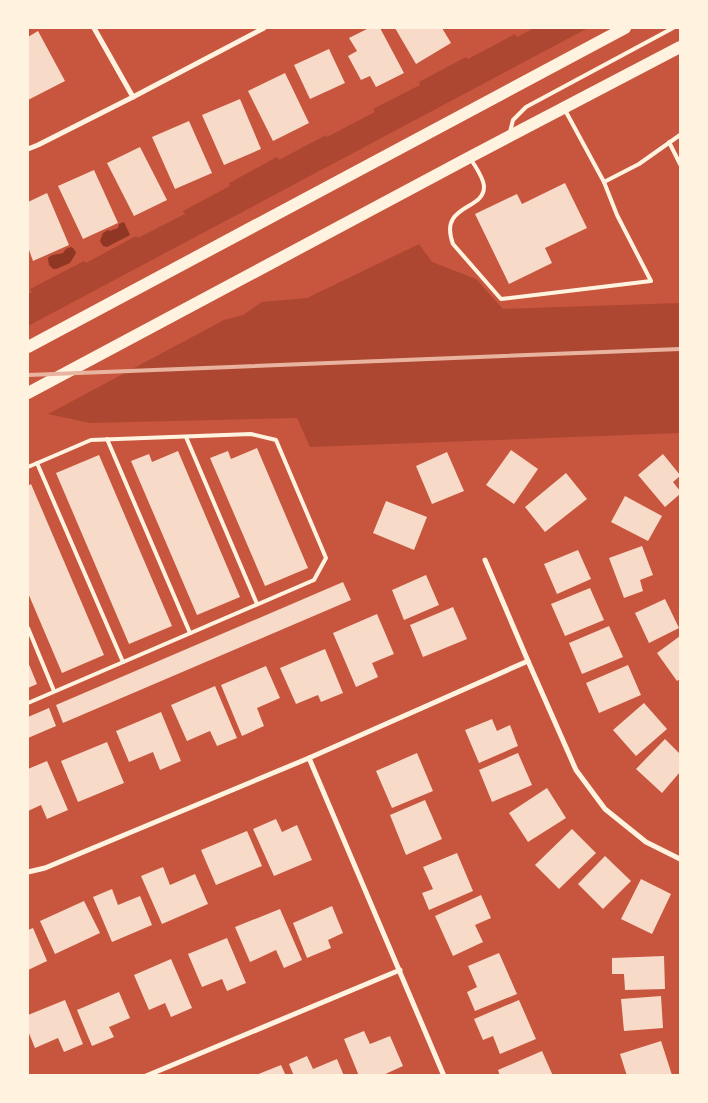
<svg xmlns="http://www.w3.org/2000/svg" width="708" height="1103" font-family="Helvetica,sans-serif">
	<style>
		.green { fill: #ae4732 }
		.water { fill: #8f3625 }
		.building { fill: #f7dbc8 }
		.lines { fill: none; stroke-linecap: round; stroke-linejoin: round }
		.service { stroke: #fff3e0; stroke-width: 4 }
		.minor { stroke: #fff3e0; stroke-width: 5 }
		.primary { stroke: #fff3e0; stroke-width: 12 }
		.rail { stroke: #e9b49f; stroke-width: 4 }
	</style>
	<rect width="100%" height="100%" fill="#c8553d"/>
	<g class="green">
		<path d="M534,28H588L28,326V295L32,292L30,289L84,261L86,263L136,236L138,238L185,214L183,211L230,186L229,183L277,157L279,160L326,135L327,137L375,112L373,109L420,85L419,82L466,57L468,59L515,34L517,37Z"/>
		<path d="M419,244L432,262L476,279L503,309L680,303V433L310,447L297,418L90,423L48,414L224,320L243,315L252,309L262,302L307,298Z"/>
	</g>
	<g class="water">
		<path d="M124,222L130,235L107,247L103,246L100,241L103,233L108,230L110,231L118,228L119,224Z"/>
		<path d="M71,247L74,249L76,253L70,263L56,269H53L49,265L48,258C53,253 57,255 63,253L66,249Z"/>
	</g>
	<g class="building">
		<path d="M369,28H380L404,73L376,87L370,76L361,80L348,56L357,51L349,38Z"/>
		<path d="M395,28H442L451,43L416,64Z"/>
		<path d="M38,31L65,81L28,100V37Z"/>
		<path d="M329,49L345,83L310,99L294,65Z"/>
		<path d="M285,73L309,123L273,141L248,91Z"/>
		<path d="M240,99L261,149L224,165L202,115Z"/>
		<path d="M189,121L212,173L175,189L152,137Z"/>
		<path d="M140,147L167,200L134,216L107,163Z"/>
		<path d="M94,170L118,223L83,239L58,186Z"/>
		<path d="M565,183L587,228L545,248L552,263L509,284L475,214L517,194L522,204Z"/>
		<path d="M47,193L69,245L33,261L28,247V202Z"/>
		<path d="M257,448L308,568L265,586L210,458L228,451L231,459Z"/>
		<path d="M511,450L538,469L514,504L486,485Z"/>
		<path d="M178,451L240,597L197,615L131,461L149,454L152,462Z"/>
		<path d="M447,452L464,491L432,504L416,466Z"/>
		<path d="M663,454L680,475V476L673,482L680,491V494L665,507L638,475Z"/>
		<path d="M99,455L172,626L129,644L56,473Z"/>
		<path d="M566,473L587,499L545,532L525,507Z"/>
		<path d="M31,484L104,655L62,673L28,593V486Z"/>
		<path d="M625,496L662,516L648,541L611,522Z"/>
		<path d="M386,501L427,517L414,550L373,533Z"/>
		<path d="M642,546L653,575L640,580L643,591L624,598L609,558Z"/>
		<path d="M578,550L591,579L557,594L544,564Z"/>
		<path d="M426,575L439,605L404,620L392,590Z"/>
		<path d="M343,582L351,600L63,723L56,705Z"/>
		<path d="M590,588L604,620L565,636L551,604Z"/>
		<path d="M665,599L679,628L649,643L635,613Z"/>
		<path d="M453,607L467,639L423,657L410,625Z"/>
		<path d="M377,614L394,654L372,663L378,677L356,687L333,633Z"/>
		<path d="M609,626L623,657L582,674L569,643Z"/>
		<path d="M680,636V679L677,681L657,653Z"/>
		<path d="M325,649L343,693L321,702L318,695L296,704L280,668Z"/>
		<path d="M28,662L37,684L28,688Z"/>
		<path d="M628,665L641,695L599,713L586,683Z"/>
		<path d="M266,666L280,698L257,708L264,726L242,736L221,685Z"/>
		<path d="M215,686L237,738L217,746L210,731L187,741L171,705Z"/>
		<path d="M644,703L667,729L636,756L613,730Z"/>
		<path d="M49,708L56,726L28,738V717Z"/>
		<path d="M161,712L181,761L160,770L153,752L129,762L116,731Z"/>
		<path d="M492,719L497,731L510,725L518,746L479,763L465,730Z"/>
		<path d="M665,739L680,754V772L662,793L636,769Z"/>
		<path d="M107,742L124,783L78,802L61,761Z"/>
		<path d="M417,753L433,791L392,808L376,771Z"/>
		<path d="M518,753L532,785L492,802L479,770Z"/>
		<path d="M47,761L68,810L47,819L41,805L28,811V769Z"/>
		<path d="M547,788L566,818L528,842L509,813Z"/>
		<path d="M425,800L442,839L406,855L390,815Z"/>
		<path d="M276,819L282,832L297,825L312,860L274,876L253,829Z"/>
		<path d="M572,829L596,853L559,889L535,865Z"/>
		<path d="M247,831L262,866L216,885L201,850Z"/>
		<path d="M457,853L473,891L429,910L422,893L433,889L423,867Z"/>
		<path d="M605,856L631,881L603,909L578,884Z"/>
		<path d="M163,867L170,885L195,874L208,904L162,924L141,876Z"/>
		<path d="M641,879L671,894L652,934L621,919Z"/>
		<path d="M112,889L118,905L140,896L152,925L112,942L93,897Z"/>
		<path d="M481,895L491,918L475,925L483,942L453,956L435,916Z"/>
		<path d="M84,901L100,933L55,954L40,921Z"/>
		<path d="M332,906L343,933L328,940L331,948L307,958L293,923Z"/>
		<path d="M280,909L302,960L284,968L276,950L250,962L235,927Z"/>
		<path d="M33,928L47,961L28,970V930Z"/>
		<path d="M227,938L246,983L227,991L222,979L202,987L188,954Z"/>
		<path d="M499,953L517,994L475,1011L467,992L477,987L468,966Z"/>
		<path d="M664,956L665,989L625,990L624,974H612V958Z"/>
		<path d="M171,959L192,1008L171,1017L165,1003L149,1010L134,975Z"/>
		<path d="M119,992L130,1018L109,1027L114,1037L92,1046L77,1010Z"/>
		<path d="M661,996L663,1028L624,1031L621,999Z"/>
		<path d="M65,1000L83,1044L64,1052L58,1038L35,1048L28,1031V1015Z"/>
		<path d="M519,1000L536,1039L500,1054L493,1036L483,1040L474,1019Z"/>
		<path d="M364,1031L370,1044L390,1036L403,1066L381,1076H359L344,1039Z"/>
		<path d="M661,1041L672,1075L627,1076L620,1054Z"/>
		<path d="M542,1051L553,1076H500L498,1070Z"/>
		<path d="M307,1056L313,1069L337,1059L344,1076H294L289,1064Z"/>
		<path d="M281,1065L286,1076H256V1075Z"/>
	</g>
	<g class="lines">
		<g class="service">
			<path d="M510,132L513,120L526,107L673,28"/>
			<path d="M669,142L680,164"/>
			<path d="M470,158C475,166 484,178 484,187C484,211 438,204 453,244L501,299L651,281L617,215L604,182L565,110"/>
			<path d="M604,182L639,164L680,135"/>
			<path d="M186,437L257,604"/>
			<path d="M107,439L190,633"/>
			<path d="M37,463L123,662"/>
			<path d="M28,467L91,440L251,434L276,440L326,558L314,580L28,703"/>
			<path d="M28,628L54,691"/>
		</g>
		<g class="minor">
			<path d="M94,28L133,97"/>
			<path d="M28,149L38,145L133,97L264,28"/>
			<path d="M485,560L528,661L576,770L605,809L646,842L680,859"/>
			<path d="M309,758L444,1076"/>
			<path d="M28,872L45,868L309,758L528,661"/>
			<path d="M146,1076L400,970"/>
		</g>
		<g class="primary">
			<path d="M28,347L625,28"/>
			<path d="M28,393L470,157L680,47"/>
		</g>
		<path class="rail" d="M28,375L680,349"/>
	</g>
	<rect width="708" height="1103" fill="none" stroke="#fff3e0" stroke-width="58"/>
</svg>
